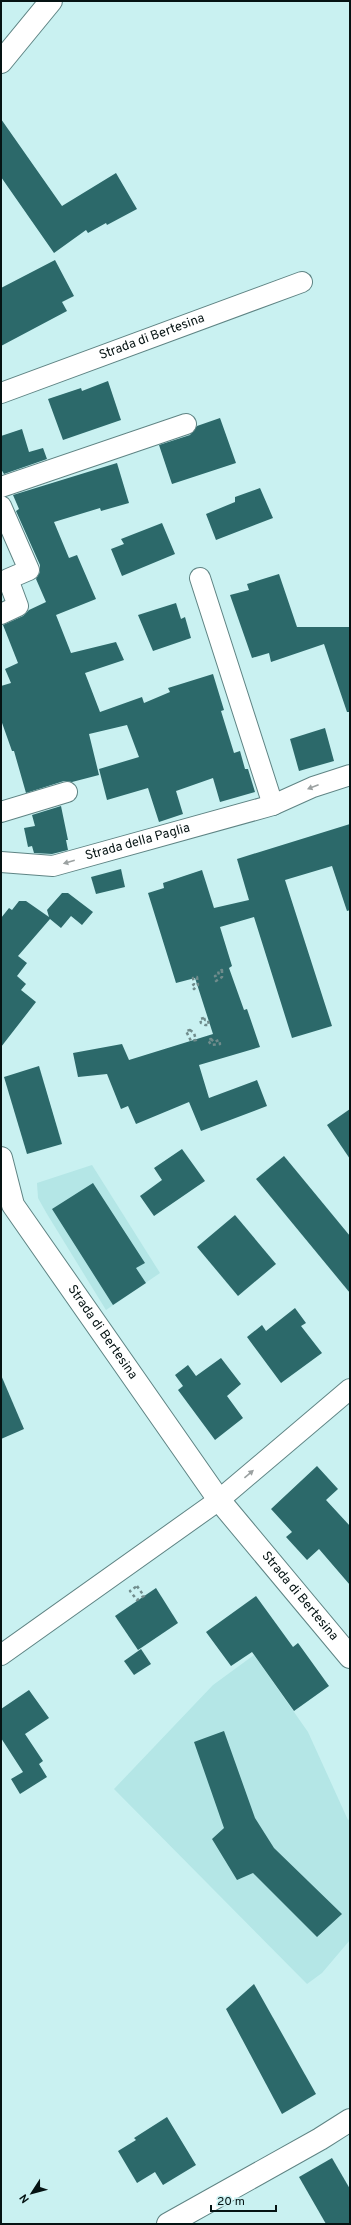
<svg xmlns="http://www.w3.org/2000/svg" width="351" height="2225" font-family="Overpass,sans-serif">
	<style>
		.built { fill: #b4e6e6 }
		.building { fill: #2c696a }
		.lines { fill: none; stroke-linecap: round; stroke-linejoin: round }
		.street-casing { stroke: #5f8484; stroke-width: 22 }
		.secondary-casing { stroke: #5f8484; stroke-width: 24 }
		.path { stroke: #708c8c; stroke-width: 2.5; stroke-dasharray: 3 3; stroke-linecap: butt }
		.street { stroke: #fff; stroke-width: 20 }
		.secondary { stroke: #fff; stroke-width: 22 }
		.oneway { fill: #9ba1a1 }
		.labels { text-anchor: middle; dominant-baseline: central; stroke-width: 4; stroke-linejoin: round; paint-order: stroke }
		.street-label { font-size: 13px; fill: #051313; stroke: #c9f1f1 }
	</style>
	<rect width="100%" height="100%" fill="#c9f1f1"/>
	<g class="built">
		<path d="M92,1165L160,1273L106,1310L47,1214L38,1198L37,1183Z"/>
		<path d="M254,1655L308,1732L348,1820L350,1819V1940L322,1973L307,1984L114,1789L213,1685Z"/>
	</g>
	<g class="building">
		<path d="M1,119L62,206L116,173L137,209L107,225L106,223L88,233L86,230L54,253L1,177Z"/>
		<path d="M55,260L74,296L62,302L67,311L1,346V288Z"/>
		<path d="M108,381L121,420L63,440L48,399L81,388L82,391Z"/>
		<path d="M220,418L236,463L172,484L159,445L190,435L197,426Z"/>
		<path d="M22,429L29,452L43,448L47,459L4,474L1,469V436Z"/>
		<path d="M117,463L129,503L101,511L100,508L54,522L69,558L77,555L96,599L56,615L71,653L116,642L124,660L85,673L100,712L142,697L144,703L170,692L168,688L213,674L224,710L221,711L234,753L240,751L245,769H248L255,792L220,802L213,778L176,791L183,814L159,822L148,788L107,800L99,769L139,757L127,725L89,734L99,775L72,782L64,781L26,793L14,751H12L1,720V686L11,683L5,669L18,663L3,625L23,616L29,610L46,602L36,579L40,572V565L16,511L19,509L13,495Z"/>
		<path d="M260,488L273,518L216,540L206,514L235,502V497Z"/>
		<path d="M162,523L175,554L122,576L111,549L124,544L121,539Z"/>
		<path d="M279,574L297,627H350V712H347L324,644L271,662L269,653L252,658L230,595L249,590L247,584Z"/>
		<path d="M176,603L181,619L185,617L191,638L153,651L138,615Z"/>
		<path d="M325,728L334,761L299,771L290,739Z"/>
		<path d="M61,806L68,840H66L68,850L52,854L34,853L32,846L28,847L24,828L35,826L32,815Z"/>
		<path d="M350,824V910L347,911L332,866L285,880L332,1026L292,1038L254,917L220,927L232,966L229,968L244,1010L247,1009L260,1047L199,1065L209,1098L257,1080L267,1106L201,1131L189,1102L136,1124L128,1106L121,1109L107,1074L78,1077L73,1053L122,1044L129,1060L213,1034L195,978L176,983L148,893L164,888L163,883L202,870L214,908L249,900L237,859Z"/>
		<path d="M121,869L125,887L96,894L91,877Z"/>
		<path d="M62,893H68L93,912L82,925L71,916L61,928L50,919L18,956L27,963L17,976L26,984L21,990L36,1002L1,1047V918L9,908L12,910L19,901H26L49,917L47,910Z"/>
		<path d="M39,1066L62,1144L27,1154L4,1077Z"/>
		<path d="M350,1109V1159L327,1125Z"/>
		<path d="M182,1149L205,1181L154,1216L140,1196L162,1180L154,1168Z"/>
		<path d="M284,1156L350,1236V1293L256,1179Z"/>
		<path d="M93,1183L145,1263L136,1268L146,1283L113,1305L52,1209Z"/>
		<path d="M235,1215L276,1264L238,1296L197,1247Z"/>
		<path d="M295,1308L306,1323L301,1326L322,1353L281,1383L247,1337L262,1325L266,1331Z"/>
		<path d="M221,1358L241,1384L227,1396L243,1418L215,1440L178,1390L183,1386L175,1375L188,1365L196,1376Z"/>
		<path d="M1,1375L24,1429L1,1439Z"/>
		<path d="M317,1466L338,1489L326,1500L350,1526V1585L319,1549L307,1560L286,1537L292,1532L271,1509Z"/>
		<path d="M156,1588L178,1623L138,1650L115,1616Z"/>
		<path d="M256,1596L293,1647L298,1643L329,1686L294,1711L252,1652L231,1666L206,1632Z"/>
		<path d="M141,1649L151,1664L134,1675L124,1661Z"/>
		<path d="M29,1690L49,1718L25,1734L43,1761L39,1764L47,1777L20,1794L11,1779L23,1772L1,1738V1709Z"/>
		<path d="M224,1731L255,1818L274,1848L342,1914L317,1937L253,1873L237,1880L212,1839L224,1828L194,1742Z"/>
		<path d="M254,1984L316,2094L282,2114L226,2009Z"/>
		<path d="M167,2117L196,2165L163,2185L155,2172L137,2183L118,2151L136,2140L134,2138Z"/>
		<path d="M332,2158L350,2189V2224H326L299,2177Z"/>
	</g>
	<g class="lines">
		<g class="street-casing">
			<g id="street">
				<path id="s1" d="M1,393L302,282"/>
				<path d="M1,487L186,424"/>
				<path d="M1,506L29,570L8,579L18,606L1,614"/>
				<path d="M200,578L273,805"/>
				<path d="M1,812L67,792"/>
				<path id="s2" d="M1,862L53,866L273,805L313,787L350,775"/>
				<path d="M1,1655L219,1500L350,1389"/>
			</g>
		</g>
		<g class="secondary-casing">
			<g id="secondary">
				<path d="M1,62L51,1"/>
				<path id="s3" d="M1,1158L13,1205L219,1500L350,1657"/>
				<path d="M168,2224L320,2139L350,2120"/>
			</g>
		</g>
		<g class="path">
			<path d="M222,970V977L216,981L215,976L219,975L218,971Z"/>
			<path d="M197,977L198,985L194,989L192,986L194,984L193,978Z"/>
			<path d="M204,1018L205,1020H208L209,1025H205L201,1023L200,1019Z"/>
			<path d="M190,1030L194,1033L196,1040L191,1041L186,1031Z"/>
			<path d="M211,1039L214,1042L219,1040L220,1044L211,1045L208,1040Z"/>
			<path d="M137,1586L144,1596L137,1600L130,1591Z"/>
		</g>
		<use href="#street" class="street"/>
		<use href="#secondary" class="secondary"/>
	</g>
	<defs><path id="oneway-solid" d="M-6-.8H1V-3.2L6.5 0L1 3.2V.8H-6Z"/></defs>
	<g class="oneway">
		<use href="#oneway-solid" transform="translate(313 787) rotate(159)"/>
		<use href="#oneway-solid" transform="translate(69 862) rotate(164)"/>
		<use href="#oneway-solid" transform="translate(249 1474) rotate(-40)"/>
	</g>
	<g class="labels">
		<g class="street-label">
			<text stroke="none"><textPath href="#s1" startOffset="161">Strada di Bertesina</textPath></text>
			<text stroke="none"><textPath href="#s2" startOffset="140">Strada della Paglia</textPath></text>
			<text stroke="none"><textPath href="#s3" startOffset="204">Strada di Bertesina</textPath></text>
			<text stroke="none"><textPath href="#s3" startOffset="534">Strada di Bertesina</textPath></text>
		</g>
	</g>
	<rect width="351" height="2225" fill="none" stroke="#051313" stroke-width="4"/>
	<g transform="translate(32 2193) rotate(234)" stroke="#c9f1f1" stroke-width="3" paint-order="stroke">
	<path d="M0-3L7 15L0 10L-7 15Z" fill="#051313"/>
	<text y="-6" font-size="11" font-weight="bold" text-anchor="middle" fill="#051313">N</text>
	</g>
	<path d="M211 2205v6h65v-6" fill="none" stroke="#051313" stroke-width="2"/>
	<text x="217" y="2205" font-size="12" fill="#051313" stroke="#c9f1f1" stroke-width="3" paint-order="stroke">20 m</text>
</svg>
